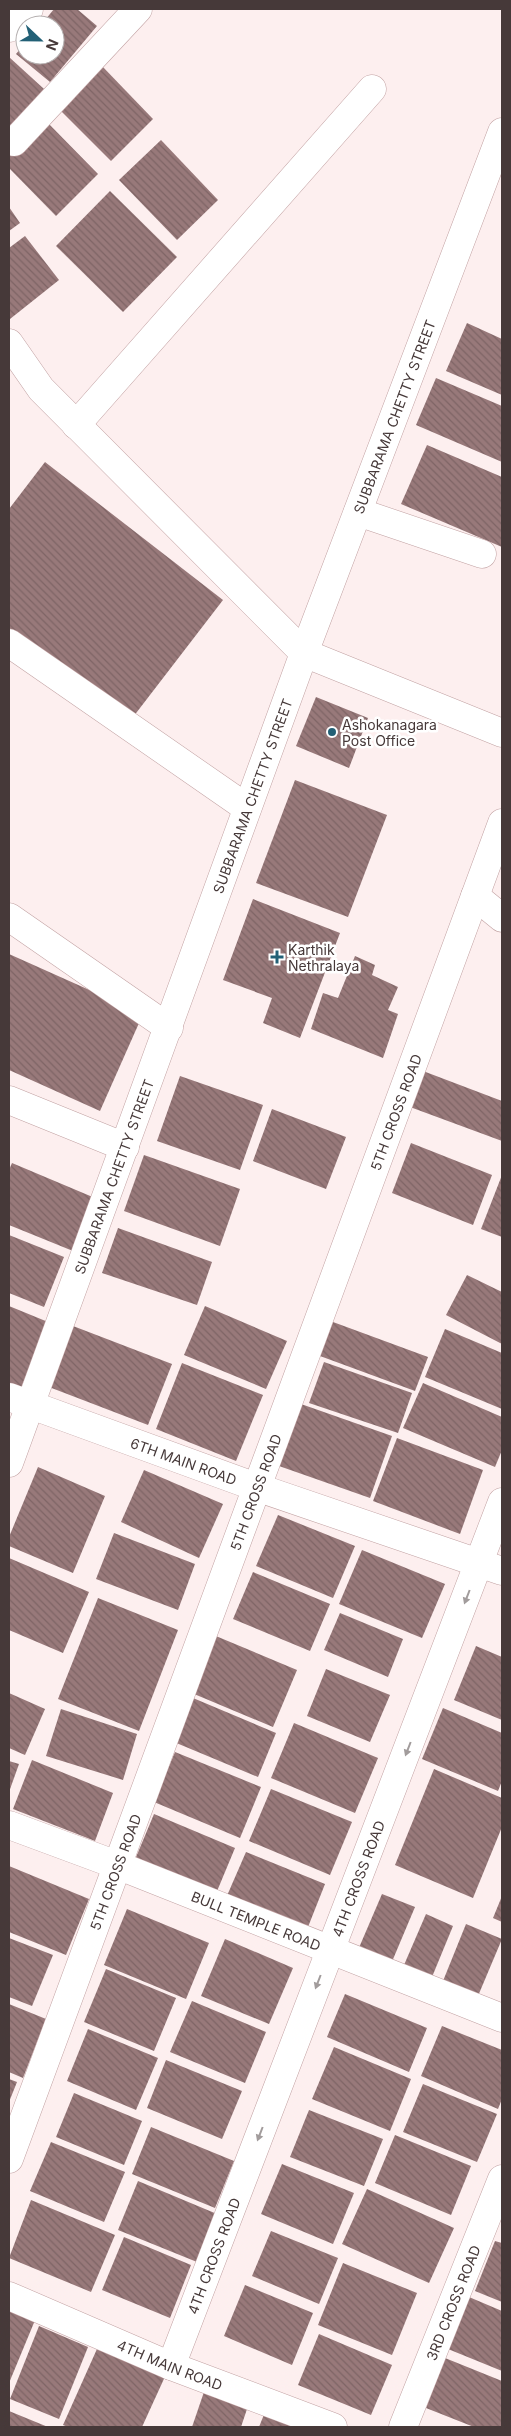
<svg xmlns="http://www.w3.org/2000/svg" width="511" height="2436" font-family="Inter,sans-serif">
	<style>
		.building { fill: url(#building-back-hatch) }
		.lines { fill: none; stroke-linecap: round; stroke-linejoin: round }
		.minor-casing { stroke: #c2a2a3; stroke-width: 29 }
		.tertiary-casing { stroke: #c2a2a3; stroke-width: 29 }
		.secondary-casing { stroke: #c2a2a3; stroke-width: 29 }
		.minor { stroke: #fff; stroke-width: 28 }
		.tertiary { stroke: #fff; stroke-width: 28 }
		.secondary { stroke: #fff; stroke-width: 28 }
		.oneway { fill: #a29c9c }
		.poi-dot { fill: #226076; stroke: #fff; stroke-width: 2 }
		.labels { text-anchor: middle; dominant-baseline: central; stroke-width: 5; stroke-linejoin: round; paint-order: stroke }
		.street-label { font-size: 14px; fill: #463939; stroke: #fff }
		.poi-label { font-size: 14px; fill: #463939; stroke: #fff; text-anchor: start }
	</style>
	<defs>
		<pattern id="building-back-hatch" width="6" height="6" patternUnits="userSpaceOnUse" patternTransform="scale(1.25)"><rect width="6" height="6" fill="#98797a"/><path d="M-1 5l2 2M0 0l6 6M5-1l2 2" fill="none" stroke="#7e6465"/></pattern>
	</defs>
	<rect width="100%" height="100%" fill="#fdefef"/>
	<g class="building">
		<path d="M54,9H77L97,26L50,82L16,54L25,43V55H55V25H41Z"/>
		<path d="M9,57L44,89L9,128Z"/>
		<path d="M101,65L153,119L111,161L58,108Z"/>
		<path d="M44,119L98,174L56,216L9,168V154Z"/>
		<path d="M161,140L218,200L177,240L119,180Z"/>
		<path d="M110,191L177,257L123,312L56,246Z"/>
		<path d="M9,207L20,223L9,231Z"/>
		<path d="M25,236L59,280L10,319L9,248Z"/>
		<path d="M467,323L502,339V395L446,371Z"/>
		<path d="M436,378L502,406V462L416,425Z"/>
		<path d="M427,445L502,477V547L401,504Z"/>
		<path d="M45,462L223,600L130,721L9,628V509Z"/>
		<path d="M316,697L368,718L349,768L296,746Z"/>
		<path d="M295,780L387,815L348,917L256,883Z"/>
		<path d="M253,899L340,933L300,1038L263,1023L272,998L223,980Z"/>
		<path d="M9,954L143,1014L100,1111L9,1070Z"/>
		<path d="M355,956L375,965L372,975L398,987L388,1010L398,1014L383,1058L311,1029L323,993L338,998Z"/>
		<path d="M423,1071L502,1101V1141L410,1107Z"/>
		<path d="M180,1076L263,1105L240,1170L157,1141Z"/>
		<path d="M272,1109L346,1137L326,1189L253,1161Z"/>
		<path d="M411,1143L492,1175L473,1225L392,1193Z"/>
		<path d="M144,1155L240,1189L220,1246L124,1211Z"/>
		<path d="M12,1163L95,1198L73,1251L9,1225V1170Z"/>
		<path d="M502,1175V1237L481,1229Z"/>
		<path d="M118,1228L212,1262L197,1305L102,1273Z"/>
		<path d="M9,1235L64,1257L44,1307L9,1293Z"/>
		<path d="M467,1275L502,1292V1344L446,1315Z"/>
		<path d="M9,1306L48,1322L21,1388L9,1383Z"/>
		<path d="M205,1306L287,1341L266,1389L184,1355Z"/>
		<path d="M333,1322L428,1357L415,1391L320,1356Z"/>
		<path d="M73,1326L172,1364L148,1425L49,1387Z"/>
		<path d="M445,1329L502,1353V1409L425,1377Z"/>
		<path d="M324,1362L412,1393L398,1433L309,1403Z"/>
		<path d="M182,1363L263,1395L236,1461L156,1429Z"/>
		<path d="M423,1383L502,1417V1450L495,1467L403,1428Z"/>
		<path d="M301,1404L392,1436L370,1498L279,1466Z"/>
		<path d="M397,1438L483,1470L460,1534L373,1501Z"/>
		<path d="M38,1467L105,1496L73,1573L9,1546V1537Z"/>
		<path d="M144,1470L223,1504L199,1558L121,1522Z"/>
		<path d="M278,1515L355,1546L333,1598L256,1566Z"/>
		<path d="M114,1533L195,1564L178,1610L96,1579Z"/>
		<path d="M362,1550L445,1584L422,1638L339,1604Z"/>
		<path d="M9,1558L89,1592L63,1653L9,1630Z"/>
		<path d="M253,1572L330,1604L310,1651L233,1619Z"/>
		<path d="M98,1598L178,1630L139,1731L58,1699Z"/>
		<path d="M340,1613L403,1639L388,1677L324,1650Z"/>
		<path d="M211,1634L297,1670L273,1727L187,1691Z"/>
		<path d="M476,1646L502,1657V1720L454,1700Z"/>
		<path d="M326,1669L390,1695L370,1742L307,1716Z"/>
		<path d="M9,1693L45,1709L25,1755L9,1748Z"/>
		<path d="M193,1698L276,1733L258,1777L174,1742Z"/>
		<path d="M443,1708L502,1733V1781L498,1791L422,1759Z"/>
		<path d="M61,1709L137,1734L123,1780L46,1756Z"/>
		<path d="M294,1723L378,1758L355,1813L271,1778Z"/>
		<path d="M175,1752L261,1787L240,1838L154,1802Z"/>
		<path d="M32,1760L113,1793L95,1841L13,1809Z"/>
		<path d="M9,1761L19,1764L9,1792Z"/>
		<path d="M434,1769L502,1798V1827L473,1898L395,1865Z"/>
		<path d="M271,1789L352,1822L330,1875L249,1841Z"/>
		<path d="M154,1814L235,1848L215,1896L134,1862Z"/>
		<path d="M246,1852L325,1884L306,1932L226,1898Z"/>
		<path d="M9,1866L89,1899L66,1955L9,1932Z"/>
		<path d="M382,1894L415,1907L391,1964L358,1950Z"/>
		<path d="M502,1896V1922L493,1918Z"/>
		<path d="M127,1909L209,1943L186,1999L104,1965Z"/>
		<path d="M426,1914L453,1926L432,1977L404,1965Z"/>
		<path d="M466,1924L502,1939L478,1996L443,1981Z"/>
		<path d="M9,1938L53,1955L32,2006L9,1997Z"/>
		<path d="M225,1939L293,1968L269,2024L201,1996Z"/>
		<path d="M106,1969L176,1998L154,2051L84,2022Z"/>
		<path d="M345,1994L427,2028L409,2072L327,2037Z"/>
		<path d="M192,2001L266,2032L245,2083L170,2052Z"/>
		<path d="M9,2004L46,2019L23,2078L9,2072Z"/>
		<path d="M442,2026L502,2050V2099L498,2109L421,2076Z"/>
		<path d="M88,2029L158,2058L136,2110L67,2081Z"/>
		<path d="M334,2047L411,2079L390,2131L312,2099Z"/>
		<path d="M166,2060L242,2091L222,2139L147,2108Z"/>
		<path d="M9,2079L17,2082L9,2102Z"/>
		<path d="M423,2084L497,2114L477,2162L403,2132Z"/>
		<path d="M74,2093L142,2121L124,2165L56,2137Z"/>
		<path d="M309,2110L383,2139L364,2186L290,2157Z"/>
		<path d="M151,2127L234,2161L215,2208L132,2174Z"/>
		<path d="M395,2135L471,2166L451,2215L375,2183Z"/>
		<path d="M51,2142L125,2172L104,2222L30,2191Z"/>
		<path d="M282,2164L354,2193L333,2244L261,2214Z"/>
		<path d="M138,2181L217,2214L197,2262L118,2230Z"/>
		<path d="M367,2189L454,2228L429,2283L342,2244Z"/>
		<path d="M31,2200L115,2235L91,2292L9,2258Z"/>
		<path d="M271,2231L338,2258L319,2304L252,2276Z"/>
		<path d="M124,2237L191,2265L170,2318L102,2290Z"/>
		<path d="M495,2241L502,2243V2302L475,2291Z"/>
		<path d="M343,2263L417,2293L392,2355L318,2325Z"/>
		<path d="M245,2285L313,2313L292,2365L224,2336Z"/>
		<path d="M469,2297L502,2311V2371L448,2349Z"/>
		<path d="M9,2301L38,2313L9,2383Z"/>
		<path d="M39,2326L88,2347L59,2419L10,2399Z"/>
		<path d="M319,2334L392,2365L371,2415L298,2385Z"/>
		<path d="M101,2340L168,2370L142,2427H68L63,2425Z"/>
		<path d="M445,2358L502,2381V2427H474L426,2408Z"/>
		<path d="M205,2389L249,2403L241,2427H192Z"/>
		<path d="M267,2407L306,2427H259Z"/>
		<path d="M9,2411L48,2427H9Z"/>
	</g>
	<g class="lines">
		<g class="minor-casing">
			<g id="minor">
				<path d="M9,28L29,9"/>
				<path d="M14,142L138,9"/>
				<path d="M9,343L41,389L304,653L502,733"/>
				<path d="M76,425L372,89"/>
				<path d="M358,512L482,554"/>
				<path d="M9,643L247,808"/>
				<path d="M475,896L502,918"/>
				<path d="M9,917L169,1028"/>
				<path d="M9,1100L125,1147"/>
				<path id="s1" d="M9,1397L256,1487L502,1571"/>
				<path id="s2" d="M9,2159L502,823"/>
				<path id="s3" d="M9,2296L171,2366L333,2427"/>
				<path id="s4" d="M171,2366L502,1502"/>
				<path id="s5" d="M403,2427L502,2179"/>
			</g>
		</g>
		<g class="tertiary-casing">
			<g id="tertiary">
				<path id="s6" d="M9,1825L117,1865L502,2018"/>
			</g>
		</g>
		<g class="secondary-casing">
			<g id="secondary">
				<path id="s7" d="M9,1463L304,653L502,132"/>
			</g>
		</g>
		<use href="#minor" class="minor"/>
		<use href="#tertiary" class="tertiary"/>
		<use href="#secondary" class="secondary"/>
	</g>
	<defs><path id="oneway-solid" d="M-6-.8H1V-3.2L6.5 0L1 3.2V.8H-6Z" transform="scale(1.25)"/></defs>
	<g class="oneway">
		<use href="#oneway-solid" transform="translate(467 1597) rotate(111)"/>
		<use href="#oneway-solid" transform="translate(408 1749) rotate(111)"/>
		<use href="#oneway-solid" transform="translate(318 1982) rotate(111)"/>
		<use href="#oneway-solid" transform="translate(260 2134) rotate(111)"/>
	</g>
	<g class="poi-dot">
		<circle cx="332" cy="732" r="5"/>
		<path d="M274.5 949.5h5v5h5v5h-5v5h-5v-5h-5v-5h5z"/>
	</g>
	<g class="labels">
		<g class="street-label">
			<text stroke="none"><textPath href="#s7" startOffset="1115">SUBBARAMA CHETTY STREET</textPath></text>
			<text stroke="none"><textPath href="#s7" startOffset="710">SUBBARAMA CHETTY STREET</textPath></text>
			<text stroke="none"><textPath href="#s2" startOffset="1116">5TH CROSS ROAD</textPath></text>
			<text stroke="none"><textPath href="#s7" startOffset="305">SUBBARAMA CHETTY STREET</textPath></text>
			<text stroke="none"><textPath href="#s1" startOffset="186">6TH MAIN ROAD</textPath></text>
			<text stroke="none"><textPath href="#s2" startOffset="711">5TH CROSS ROAD</textPath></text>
			<text stroke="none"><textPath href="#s2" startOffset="306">5TH CROSS ROAD</textPath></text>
			<text stroke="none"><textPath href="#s4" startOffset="522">4TH CROSS ROAD</textPath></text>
			<text stroke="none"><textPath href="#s6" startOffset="265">BULL TEMPLE ROAD</textPath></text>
			<text stroke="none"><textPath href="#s4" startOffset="118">4TH CROSS ROAD</textPath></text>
			<text stroke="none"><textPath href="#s5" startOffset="134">3RD CROSS ROAD</textPath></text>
			<text stroke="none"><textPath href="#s3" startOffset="175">4TH MAIN ROAD</textPath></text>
		</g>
		<g class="poi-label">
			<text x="342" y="724">Ashokanagara<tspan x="342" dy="16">Post Office</tspan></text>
			<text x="288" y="949">Karthik<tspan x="288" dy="16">Nethralaya</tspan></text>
		</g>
	</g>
	<rect width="511" height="2436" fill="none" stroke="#463939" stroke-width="20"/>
	<g transform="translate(40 40) rotate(112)"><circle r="24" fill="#ffffff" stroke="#b5b0b0"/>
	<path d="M0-4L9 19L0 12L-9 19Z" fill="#226076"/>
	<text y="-8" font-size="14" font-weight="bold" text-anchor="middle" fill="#463939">N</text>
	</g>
</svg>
